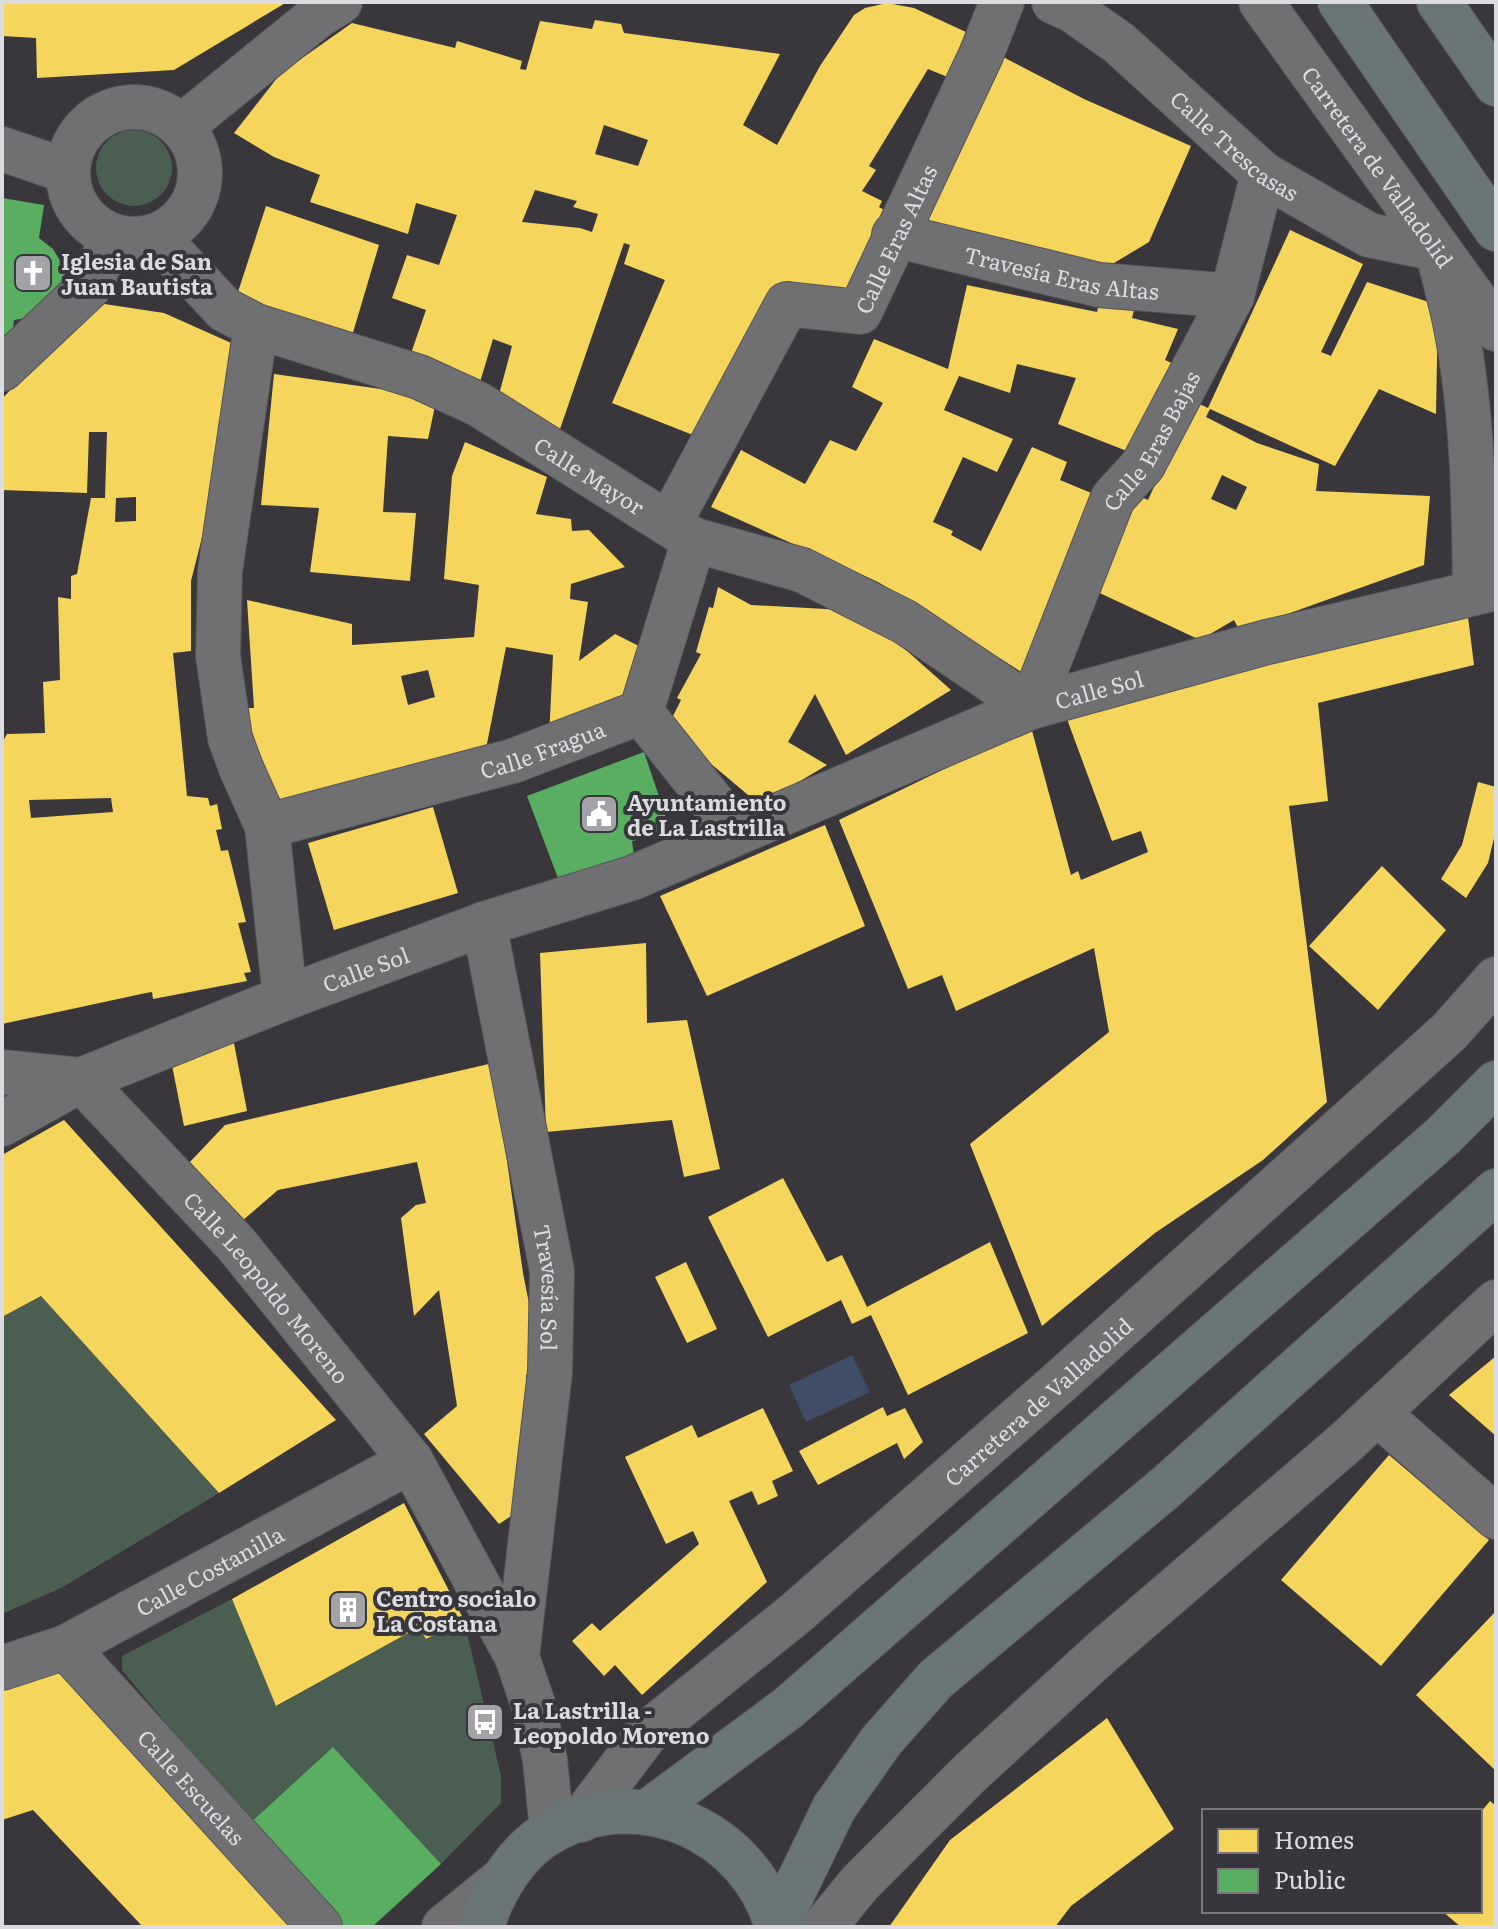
<svg xmlns="http://www.w3.org/2000/svg" width="1498" height="1929" font-family="Literata,serif">
	<style>
		.green { fill: #4a5e51 }
		.water { fill: #404d67 }
		.homes { fill: #f6d55c; fill-rule: evenodd }
		.public { fill: #5aae61 }
		.lines { fill: none; stroke-linecap: round; stroke-linejoin: round }
		.minor-casing { stroke: #555459; stroke-width: 46 }
		.highway-casing { stroke: #555459; stroke-width: 46 }
		.minor { stroke: #707072; stroke-width: 44 }
		.highway { stroke: #6a7578; stroke-width: 44 }
		.labels { text-anchor: middle; dominant-baseline: central; stroke-width: 8; stroke-linejoin: round; paint-order: stroke }
		.street-label { font-size: 22px; fill: #dcdbe0; stroke: #38363d }
		.poi-label { font-size: 22px; font-weight: bold; fill: #dcdbe0; stroke: #38363d; text-anchor: start }
	</style>
	<rect width="100%" height="100%" fill="#39373c"/>
	<g class="green">
		<circle cx="134" cy="168" r="38"/>
		<path d="M41,1296L219,1493L61,1588L2,1614V1317Z"/>
		<path d="M232,1599L277,1706L419,1627L426,1639L464,1620L501,1776V1803L441,1864L333,1747L249,1824L122,1670V1656Z"/>
	</g>
	<path class="water" d="M852,1355L870,1392L806,1422L789,1385Z"/>
	<g class="homes">
		<path d="M2,2H287L174,70L37,78L36,38L2,36Z"/>
		<path d="M887,3L914,8L981,39L962,83L928,69L869,166L876,170L862,191L882,201L879,207L888,212L854,299L788,281L703,439L612,403L665,280L624,264L630,245L624,243L560,429L497,402L512,346L493,339L477,392L408,362L426,310L392,298L407,255L439,265L457,215L416,203L408,234L310,202L320,175L274,157L234,133L281,73L352,23L455,48L457,41L522,61L520,69L526,70L540,21L592,29L595,20L621,24L624,33L780,54L743,125L777,145L820,66L854,15L865,8ZM604,125L648,140L638,166L595,154ZM535,190L577,201L573,207L598,214L592,232L580,228L522,222Z"/>
		<path d="M1003,57L1084,99L1191,146L1149,242L1099,272L912,224Z"/>
		<path d="M266,206L379,245L349,346L237,295Z"/>
		<path d="M1290,230L1363,264L1321,352L1331,356L1367,282L1438,305L1436,414L1379,389L1335,466L1210,409L1206,417L1257,443L1319,464L1316,491L1430,496L1424,565L1240,631L1234,620L1200,640L1089,588L1129,492L1148,500L1193,401L1208,408ZM1222,475L1247,487L1236,510L1211,499Z"/>
		<path d="M967,285L1087,310L1097,312L1099,303L1134,310L1132,318L1178,329L1165,360L1174,364L1137,455L1058,424L1076,378L1017,364L1010,393L959,376L944,410L1013,439L997,472L963,457L933,522L953,531L951,535L981,551L1032,447L1067,462L1060,480L1096,495L1059,586L1055,585L1053,590L1058,592L1023,673L878,582L711,507L741,450L805,484L830,440L856,451L883,403L852,387L874,339L948,369Z"/>
		<path d="M91,302L164,313L238,346L213,494L191,581V651L173,653L187,796L208,798L210,806L217,804L222,829L216,830L221,851L228,850L246,922L238,923L251,972L244,973L247,981L153,999L152,992L146,993L2,1024V743L7,734L45,733L43,682L60,680L58,597L71,599V576L77,574L91,498H105L107,432H89L87,493L2,490V399ZM136,497V521L115,522L116,498ZM111,798L113,812L31,818L29,800Z"/>
		<path d="M274,374L395,391L435,406L428,439L388,436L383,512L416,513L410,581L310,572L319,508L261,505Z"/>
		<path d="M465,442L547,477L536,514L571,519L572,531L589,530L625,567L571,584L570,599L588,602L579,661L615,634L651,652L634,690L549,738L553,655L506,647L485,754L281,809L252,770L247,708H254L247,600L352,624V645L474,637L479,585L444,579L452,476ZM428,670L435,697L408,705L401,676Z"/>
		<path d="M718,587L751,605L862,611L951,690L846,755L815,694L788,742L827,765L760,805L710,763L670,722L681,700L677,698L701,654L696,652L709,607L713,608Z"/>
		<path d="M1468,617L1474,665L1318,703L1328,801L1289,806L1327,1102L1263,1160L1155,1233L1042,1326L970,1144L1109,1032L1094,948L956,1011L942,975L908,989L839,820L1031,727L1071,875L1078,871L1081,880L1148,852L1141,831L1112,841L1064,711Z"/>
		<path d="M1478,782L1496,787V830L1488,863L1466,898L1441,879L1462,845Z"/>
		<path d="M433,807L458,893L334,930L308,843Z"/>
		<path d="M825,825L865,926L707,996L660,896Z"/>
		<path d="M1382,866L1446,930L1378,1010L1309,946Z"/>
		<path d="M646,943L647,1023L687,1020L720,1169L684,1177L672,1120L546,1132L540,953Z"/>
		<path d="M233,1038L247,1111L184,1126L170,1055Z"/>
		<path d="M493,1063L523,1273L538,1349L537,1369L526,1375L525,1507L499,1524L424,1434L457,1406L439,1290L414,1316L401,1218L416,1205L426,1203L417,1162L278,1190L242,1221L189,1163L225,1125Z"/>
		<path d="M64,1120L336,1420L219,1493L41,1296L2,1317V1155Z"/>
		<path d="M783,1178L827,1262L842,1255L867,1307L990,1242L1028,1333L908,1395L871,1315L852,1324L841,1300L768,1337L708,1217Z"/>
		<path d="M686,1262L717,1329L687,1343L655,1277Z"/>
		<path d="M1496,1356V1436L1449,1395Z"/>
		<path d="M883,1407L887,1416L905,1408L923,1442L904,1459L897,1443L818,1485L799,1451Z"/>
		<path d="M763,1408L793,1471L772,1481L778,1496L758,1505L752,1491L729,1501L767,1582L642,1695L615,1665L604,1676L572,1641L592,1623L600,1631L699,1544L693,1531L666,1544L625,1457L692,1425L698,1438Z"/>
		<path d="M1389,1455L1489,1540L1381,1666L1281,1580Z"/>
		<path d="M404,1503L464,1620L426,1639L419,1627L276,1706L232,1599Z"/>
		<path d="M1496,1611V1771L1416,1695Z"/>
		<path d="M68,1670L304,1927H143L33,1810L2,1820V1689Z"/>
		<path d="M1107,1718L1174,1829L1071,1906L1055,1927H889L950,1840Z"/>
		<path d="M1490,1801L1496,1806V1927H1461L1442,1911H1480V1813Z"/>
	</g>
	<g class="public">
		<path d="M2,198L44,205L39,238L53,249L62,264L66,281L45,315L14,320L10,352L2,351Z"/>
		<path d="M644,752L671,832L632,841L634,856L558,878L527,796Z"/>
		<path d="M333,1747L441,1864L372,1927H343L249,1824Z"/>
	</g>
	<g class="lines">
		<g class="minor-casing">
			<g id="minor">
				<path id="s1" d="M1054,2L1072,10L1119,43L1263,174L1369,235L1437,249C1443,275 1451,301 1456,327C1473,414 1474,504 1475,592"/>
				<path id="s2" d="M1261,2L1496,329"/>
				<circle cx="134" cy="173" r="66"/>
				<path d="M182,126L319,15L340,2"/>
				<path d="M2,149L67,171"/>
				<path id="s3" d="M894,235L1099,285L1232,296"/>
				<path id="s4" d="M156,236L225,310L256,326L419,377L478,404L694,540L802,570L905,622L1031,707L1113,498L1143,465L1232,296L1263,174"/>
				<path d="M256,326L220,571L218,656L230,738L241,768L267,826L285,998"/>
				<path d="M2,369L89,287L114,236"/>
				<path id="s5" d="M669,524L787,304L860,312L981,55L1002,2"/>
				<path d="M641,712L736,832"/>
				<path id="s6" d="M267,826L513,761L641,712L694,540"/>
				<path id="s7" d="M484,924L552,1271L550,1372L517,1657"/>
				<path id="s8" d="M2,1072L81,1080L236,1244L411,1461L517,1657L533,1704L545,1760L552,1831"/>
				<path id="s9" d="M2,1124L81,1080L285,998L484,924L632,878L1031,707L1267,642L1496,588"/>
				<path d="M1377,1413L1496,1517"/>
				<path id="s10" d="M66,1647L320,1927"/>
				<path id="s11" d="M2,1668L66,1647L411,1461"/>
				<path id="s12" d="M581,1820L646,1734L796,1613L1063,1379L1449,1032L1496,979"/>
				<path d="M444,1927L504,1878"/>
				<path d="M824,1927L860,1883L971,1772L1102,1652L1345,1443L1496,1302"/>
			</g>
		</g>
		<g class="highway-casing">
			<g id="highway">
				<path d="M1340,2L1496,229"/>
				<path d="M1439,2L1496,84"/>
				<path d="M646,1813L788,1708L1443,1136L1496,1083"/>
				<path d="M777,1926L834,1808L882,1740L936,1679L1165,1488L1496,1191"/>
				<path d="M482,1927C493,1890 517,1850 552,1831C642,1781 750,1832 777,1927"/>
			</g>
		</g>
		<use href="#minor" class="minor"/>
		<use href="#highway" class="highway"/>
	</g>
	<defs>
		<g id="church-square" transform="scale(2)"><rect x="-9" y="-9" width="18" height="18" rx="4" fill="#a3a2a7" stroke="#38363d"/><path d="M-1.2-6h2.4v3.5h3.3v2.4h-3.3V6h-2.4V-.1h-3.3v-2.4h3.3Z" fill="#fff"/></g>
		<g id="civic-square" transform="scale(2)"><rect x="-9" y="-9" width="18" height="18" rx="4" fill="#a3a2a7" stroke="#38363d"/><path d="M-.6-6.5H3V-4.5H.6V-3L4-1V1h2V6H-6V1h2V-1L-.6-3ZM-1.2 2.5V6h2.4V2.5Z" fill="#fff"/></g>
		<g id="building-square" transform="scale(2)"><rect x="-9" y="-9" width="18" height="18" rx="4" fill="#a3a2a7" stroke="#38363d"/><path d="M-4-6H4V6H1V3H-1V6H-4ZM-2.5-4.3h1.7v1.8h-1.7ZM.8-4.3h1.7v1.8H.8ZM-2.5-1h1.7V.8h-1.7ZM.8-1h1.7V.8H.8Z" fill="#fff"/></g>
		<g id="bus-square" transform="scale(2)"><rect x="-9" y="-9" width="18" height="18" rx="4" fill="#a3a2a7" stroke="#38363d"/><path d="M-5-6H5V4H4V6H2V4H-2V6H-4V4H-5ZM-3.5-4V0h7V-4ZM-3.5 1.2v1.5H-2V1.2ZM2 1.2v1.5H3.5V1.2Z" fill="#fff"/></g>
	</defs>
	<g fill-rule="evenodd">
		<use href="#church-square" x="33" y="273"/>
		<use href="#civic-square" x="599" y="814"/>
		<use href="#building-square" x="348" y="1610"/>
		<use href="#bus-square" x="485" y="1722"/>
	</g>
	<g class="labels">
		<g class="street-label">
			<text stroke="none"><textPath href="#s1" startOffset="232">Calle Trescasas</textPath></text>
			<text stroke="none"><textPath href="#s2" startOffset="202">Carretera de Valladolid</textPath></text>
			<text stroke="none"><textPath href="#s5" startOffset="404">Calle Eras Altas</textPath></text>
			<text stroke="none"><textPath href="#s3" startOffset="172">Travesía Eras Altas</textPath></text>
			<text stroke="none"><textPath href="#s4" startOffset="1300">Calle Eras Bajas</textPath></text>
			<text stroke="none"><textPath href="#s4" startOffset="504">Calle Mayor</textPath></text>
			<text stroke="none"><textPath href="#s9" startOffset="1182">Calle Sol</textPath></text>
			<text stroke="none"><textPath href="#s6" startOffset="286">Calle Fragua</textPath></text>
			<text stroke="none"><textPath href="#s9" startOffset="396">Calle Sol</textPath></text>
			<text stroke="none"><textPath href="#s8" startOffset="358">Calle Leopoldo Moreno</textPath></text>
			<text stroke="none"><textPath href="#s7" startOffset="370">Travesía Sol</textPath></text>
			<text stroke="none"><textPath href="#s12" startOffset="622">Carretera de Valladolid</textPath></text>
			<text stroke="none"><textPath href="#s11" startOffset="230">Calle Costanilla</textPath></text>
			<text stroke="none"><textPath href="#s10" startOffset="188">Calle Escuelas</textPath></text>
		</g>
		<g class="poi-label">
			<text x="61" y="260">Iglesia de San<tspan x="61" dy="25">Juan Bautista</tspan></text>
			<text x="627" y="801">Ayuntamiento<tspan x="627" dy="25">de La Lastrilla</tspan></text>
			<text x="376" y="1597">Centro socialo<tspan x="376" dy="25">La Costana</tspan></text>
			<text x="513" y="1709">La Lastrilla -<tspan x="513" dy="25">Leopoldo Moreno</tspan></text>
		</g>
	</g>
	<rect width="1498" height="1929" fill="none" stroke="#dcdbe0" stroke-width="8"/>
	<rect x="1202" y="1809" width="280" height="104" fill="#38363d" stroke="#7a787e" stroke-width="2"/>
	<rect x="1218" y="1829" width="40" height="24" fill="#f6d55c" stroke="#7a787e" stroke-width="2"/>
	<text x="1274" y="1849" font-size="24" fill="#dcdbe0">Homes</text>
	<rect x="1218" y="1869" width="40" height="24" fill="#5aae61" stroke="#7a787e" stroke-width="2"/>
	<text x="1274" y="1889" font-size="24" fill="#dcdbe0">Public</text>
</svg>
